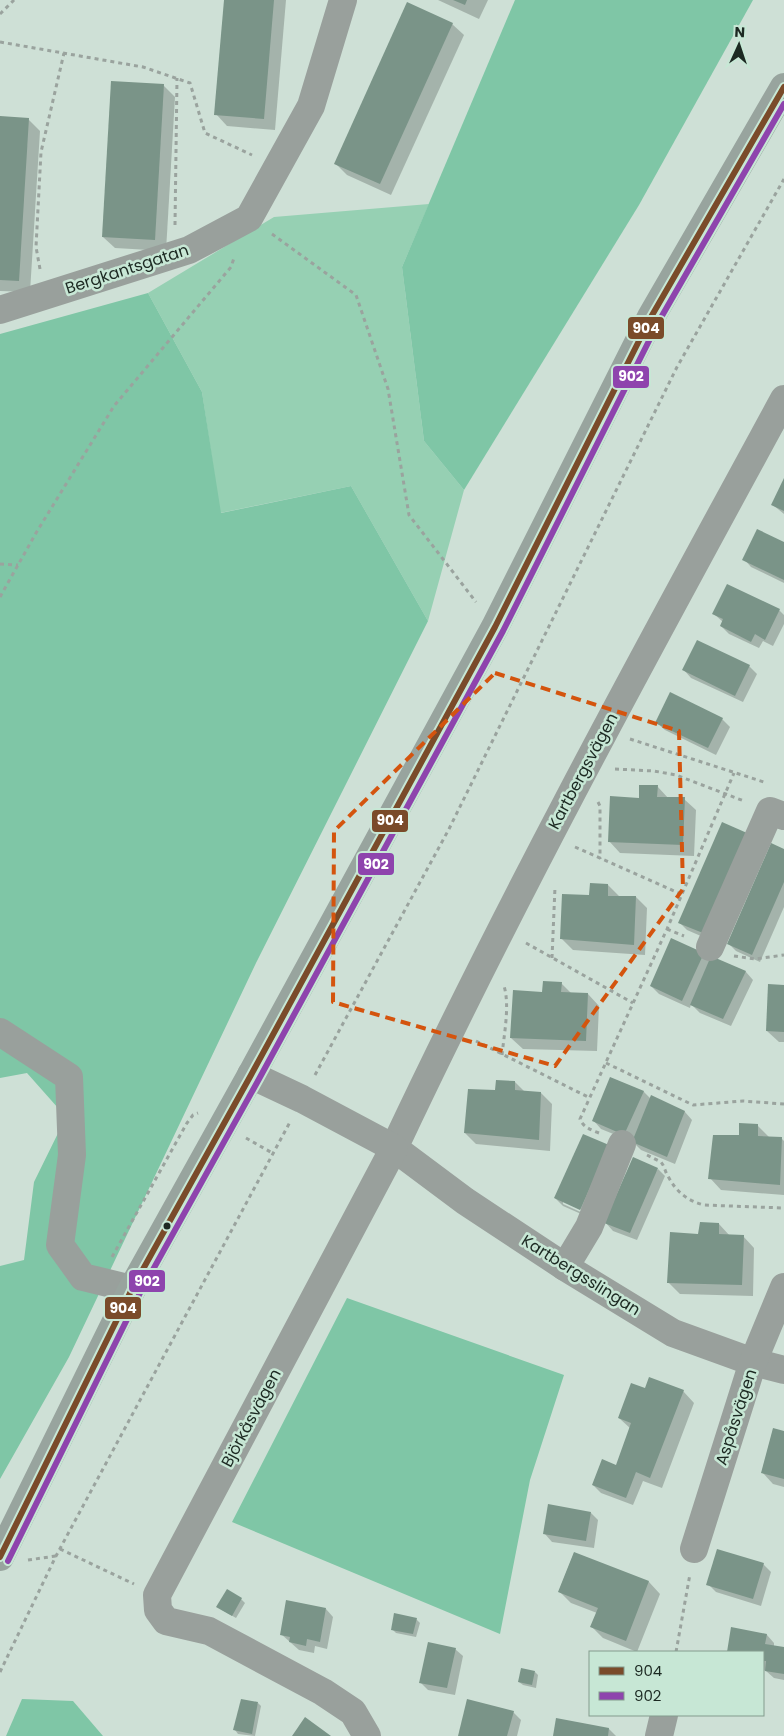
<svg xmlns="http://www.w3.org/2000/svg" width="784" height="1736" font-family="Poppins,sans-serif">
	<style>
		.green { fill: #96d0b3 }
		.forest { fill: #7fc6a6 }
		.shadow { fill: #0003; fill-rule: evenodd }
		.building { fill: #7a9488 }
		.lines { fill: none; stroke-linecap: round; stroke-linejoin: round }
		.path { stroke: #9aa39e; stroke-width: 3; stroke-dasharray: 4 4; stroke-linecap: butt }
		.minor { stroke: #99a09c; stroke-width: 28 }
		.major { stroke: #98a49e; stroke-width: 28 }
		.bus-1-casing { stroke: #c7e7d5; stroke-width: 10 }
		.bus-2-casing { stroke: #c7e7d5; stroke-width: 10 }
		.bus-1 { stroke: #7a4b2a; stroke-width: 6 }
		.bus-2 { stroke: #8e44ad; stroke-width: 6 }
		.marked { fill: none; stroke: #d4540e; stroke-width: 4; stroke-dasharray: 10 6; stroke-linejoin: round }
		.bus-dot { fill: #1c2922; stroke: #c7e7d5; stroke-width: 2 }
		.labels { text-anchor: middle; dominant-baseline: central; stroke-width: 5; stroke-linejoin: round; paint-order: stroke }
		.street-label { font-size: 16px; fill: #1c2922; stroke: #c7e7d5 }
		.line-badge { stroke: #c7e7d5; stroke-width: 2 }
		.badge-label { font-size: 14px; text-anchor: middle; font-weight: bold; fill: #fff }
	</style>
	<rect width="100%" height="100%" fill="#cee0d6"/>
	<path class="green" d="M429,204L402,267L424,441L464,490L428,621L351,486L220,513L202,392L148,293L274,217Z"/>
	<g class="forest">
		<path d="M515,0H753L639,205L464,490L424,441L402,267Z"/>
		<path d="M148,293L202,392L221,513L351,486L428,621L256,963L69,1357L0,1479V1266L24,1260L34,1182L66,1117L27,1073L0,1078V334Z"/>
		<path d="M347,1298L564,1375L530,1480L500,1634L232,1522Z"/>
		<path d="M22,1699L73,1701L103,1736H6Z"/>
	</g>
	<g class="shadow">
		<path d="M225,0H286L275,130L227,126L216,114Z"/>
		<path d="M438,0H488L479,19Z"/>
		<path d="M452,24L464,35L391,195L347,175L336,164Z"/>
		<path d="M163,85L175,97L166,251L115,248L103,237Z"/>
		<path d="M0,118L28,119L40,131L30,292L0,291Z"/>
		<path d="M784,481V514L773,505Z"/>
		<path d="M784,543V583L751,567L744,559Z"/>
		<path d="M779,610L784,615V624L773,646L763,641L759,648L729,634L721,626L723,622L714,614Z"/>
		<path d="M749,666L757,674L743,702L691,678L684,670Z"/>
		<path d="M722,719L730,727L716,755L665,730L657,723Z"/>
		<path d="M657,786L669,799H684L696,810L694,856L620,853L609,841L640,799Z"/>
		<path d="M746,834L710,940L687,930L679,922Z"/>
		<path d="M784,850V907L760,962L736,951L728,943Z"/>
		<path d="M608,885L620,897H636L647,908L645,955L573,950L561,938L590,896Z"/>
		<path d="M671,940L746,972L753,980L731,1026L700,1013L691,1004L690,1008L659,994L651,986Z"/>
		<path d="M561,983L572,994H588L599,1006L597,1051L523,1049L511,1038L544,993Z"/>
		<path d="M784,986V1042H779L767,1031Z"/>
		<path d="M611,1078L644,1092L651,1099L685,1112L692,1120L675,1164L641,1150L633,1142L601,1129L594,1121Z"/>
		<path d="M515,1082L525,1092L541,1093L552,1104L550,1151L476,1144L465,1133L496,1092Z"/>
		<path d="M758,1126L769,1137L781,1138L784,1141V1195L721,1190L710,1178L741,1136Z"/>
		<path d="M608,1146L588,1217L563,1206L555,1198ZM563,1201L586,1212L585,1214L563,1204Z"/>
		<path d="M658,1169L665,1176L637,1240L613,1231L606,1223Z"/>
		<path d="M719,1224L730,1236H743L754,1248L753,1296L680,1294L668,1282L699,1235Z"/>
		<path d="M646,1390L683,1391L694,1403L662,1488L643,1481L633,1505L601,1493L593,1485L621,1468L631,1429L619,1418Z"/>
		<path d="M784,1433V1487L773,1484L762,1472Z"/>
		<path d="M591,1513L598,1520L594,1548L552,1542L545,1534Z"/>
		<path d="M574,1553L649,1582L660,1594L637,1652L603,1638L592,1627L597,1613L571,1603L559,1591Z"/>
		<path d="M763,1564L771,1572L761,1606L716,1592L708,1584Z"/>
		<path d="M241,1599L245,1603L236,1618L222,1610Z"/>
		<path d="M326,1609L333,1617L327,1649L315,1646L314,1653L299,1650L281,1634Z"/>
		<path d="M416,1619L420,1623L416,1637L396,1633L392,1629Z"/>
		<path d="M732,1629L767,1635L774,1643V1647L784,1648V1680L774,1678L766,1671L763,1670V1652H728Z"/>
		<path d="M455,1649L463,1656L455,1695L428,1690L421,1683Z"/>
		<path d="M535,1672L538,1675L536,1688L523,1685L519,1682Z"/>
		<path d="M258,1703L261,1706L255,1736L238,1734L235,1730Z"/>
		<path d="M513,1712L521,1720L517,1736H460Z"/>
		<path d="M609,1729L616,1736H554Z"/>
	</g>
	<g class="building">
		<path d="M224,0H274L264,119L214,115Z"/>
		<path d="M453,0H467L465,5Z"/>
		<path d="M407,2L453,23L380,184L334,164Z"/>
		<path d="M111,81L164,84L155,240L102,237Z"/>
		<path d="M0,116L29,118L19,281L0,280Z"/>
		<path d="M784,478V511L771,505Z"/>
		<path d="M757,529L784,542V580L742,560Z"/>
		<path d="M727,584L780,609L765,640L755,634L751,642L720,626L723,619L712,614Z"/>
		<path d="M697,640L750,665L735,696L682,670Z"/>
		<path d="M670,692L723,718L708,748L655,723Z"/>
		<path d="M639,785H658L657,797H685L683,845L608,842L610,796L639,798Z"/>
		<path d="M722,822L747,833L703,933L678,923Z"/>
		<path d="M771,843L784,849V882L752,955L727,944Z"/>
		<path d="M590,883L608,884V896H636L634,945L560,939L562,894L589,895Z"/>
		<path d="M671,938L704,953L682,1001L650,986Z"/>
		<path d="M711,956L746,971L723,1019L690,1005Z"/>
		<path d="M543,981L562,982L561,992L588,993L586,1041L510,1038L513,990L542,992Z"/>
		<path d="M768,984L784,985V1032L766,1031Z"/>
		<path d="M610,1077L644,1091L624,1135L592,1121Z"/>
		<path d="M496,1080L515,1081V1090L541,1092L539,1140L464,1133L468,1089L495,1090Z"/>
		<path d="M651,1095L685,1111L667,1157L632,1142Z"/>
		<path d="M739,1123L758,1124V1136L782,1137L780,1185L708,1179L713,1135H739Z"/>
		<path d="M583,1134L609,1145L580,1210L554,1198Z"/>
		<path d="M633,1157L658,1168L630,1233L604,1223Z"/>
		<path d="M700,1222L719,1223V1234L744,1235L742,1285L667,1283L670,1232L698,1234Z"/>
		<path d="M649,1377L684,1390L650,1478L636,1472L626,1498L592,1485L602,1459L616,1465L631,1423L618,1418L631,1383L645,1388Z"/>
		<path d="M773,1428L784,1431V1479L761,1473Z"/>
		<path d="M548,1504L591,1512L586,1541L543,1534Z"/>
		<path d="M717,1549L764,1563L753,1599L706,1585Z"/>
		<path d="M574,1552L649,1581L626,1641L590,1627L598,1608L558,1592Z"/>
		<path d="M227,1589L242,1598L232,1616L216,1607Z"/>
		<path d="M286,1600L326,1608L320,1642L307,1639L306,1646L289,1642L290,1637L280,1635Z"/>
		<path d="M394,1613L417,1618L413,1634L391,1630Z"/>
		<path d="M731,1627L767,1634L765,1644L784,1647V1674L765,1671L766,1661H763V1652H727Z"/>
		<path d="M428,1642L456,1648L447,1688L419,1683Z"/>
		<path d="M521,1668L535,1671L532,1685L518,1682Z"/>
		<path d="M241,1699L258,1702L252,1734L233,1730Z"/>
		<path d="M467,1699L514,1711L507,1736H458Z"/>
		<path d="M305,1717L331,1736H292Z"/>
		<path d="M556,1718L609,1728L608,1736H553Z"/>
	</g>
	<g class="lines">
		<g class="path">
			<path d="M0,14L14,0"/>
			<path d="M0,42L143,67L190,83L205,133L252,155"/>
			<path d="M175,225L177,78"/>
			<path d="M272,234L356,295L388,389L409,515L476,602"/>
			<path d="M40,269L36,247L41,152L64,53"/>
			<path d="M0,564L18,565"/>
			<path d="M0,597L36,533L114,406L231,267L234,258"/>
			<path d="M630,739L767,783"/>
			<path d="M615,769L654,771L676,775L744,801"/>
			<path d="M598,802L600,806V859"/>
			<path d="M575,847L681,894"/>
			<path d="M667,929L684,936"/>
			<path d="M526,943L633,1003"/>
			<path d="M734,956L755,959L784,955"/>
			<path d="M552,958L555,887"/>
			<path d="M476,1041L590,1098"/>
			<path d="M502,1055C504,1035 510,1005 504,986"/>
			<path d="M606,1063L693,1105L743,1101L784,1104"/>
			<path d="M315,1075L449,829L677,367L784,179"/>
			<path d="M599,1133C591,1130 583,1127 580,1119L667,929L734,773"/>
			<path d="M246,1138L274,1154"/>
			<path d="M647,1155L661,1162C665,1167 665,1172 668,1176C676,1192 688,1201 704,1205L784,1208"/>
			<path d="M112,1257L187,1123L193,1115L198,1113"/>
			<path d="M60,1549L134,1584"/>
			<path d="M28,1560L56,1556"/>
			<path d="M676,1652L690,1574"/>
			<path d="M0,1672L56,1556L290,1122"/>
		</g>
		<g class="minor">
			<path d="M0,310L189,250L249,218L311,106L343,0"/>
			<path d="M784,399C649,647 514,893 394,1148L465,1201L565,1267L673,1333L753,1362L784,1370"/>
			<path d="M710,947L770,811L784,816"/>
			<path d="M0,1032L69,1077L72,1155L60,1245L83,1277L132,1289"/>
			<path d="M251,1075L302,1099L394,1148L157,1595L158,1610L166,1621L209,1631L323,1692L353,1712L367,1736"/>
			<path d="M565,1267L589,1227L622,1144"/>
			<path d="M694,1549L753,1362L784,1287"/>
			<path d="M659,1736L664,1715"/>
		</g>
		<path class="major" d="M0,1557L132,1289L251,1075L495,627L651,317L784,87"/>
		<g class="bus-1-casing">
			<path id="bus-1" d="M0,1557L132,1289L251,1075L495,627L651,317L784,87"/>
		</g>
		<g class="bus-2-casing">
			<path id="bus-2" d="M8,1561L140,1293L259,1079L503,631L659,321L784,104"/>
		</g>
		<use href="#bus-1" class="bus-1"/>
		<use href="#bus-2" class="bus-2"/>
	</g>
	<path class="marked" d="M495,673L679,731L683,889L555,1066L333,1002L334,831Z"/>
	<circle class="bus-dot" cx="167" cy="1226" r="4.5"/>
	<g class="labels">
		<g class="street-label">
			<text transform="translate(127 269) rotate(-18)">Bergkantsgatan</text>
			<text transform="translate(583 771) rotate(-62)">Kartbergsvägen</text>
			<text transform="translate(581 1275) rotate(32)">Kartbergsslingan</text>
			<text transform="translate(736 1417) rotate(-72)">Aspåsvägen</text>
			<text transform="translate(251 1418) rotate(-62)">Björkåsvägen</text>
		</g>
	</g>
	<g class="line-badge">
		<rect x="627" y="316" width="38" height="24" rx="5" fill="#7a4b2a"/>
		<rect x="612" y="365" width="38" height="24" rx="5" fill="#8e44ad"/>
		<rect x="371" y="809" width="38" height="24" rx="5" fill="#7a4b2a"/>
		<rect x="357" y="852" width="38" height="24" rx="5" fill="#8e44ad"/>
		<rect x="128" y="1269" width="38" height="24" rx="5" fill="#8e44ad"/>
		<rect x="104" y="1296" width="38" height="24" rx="5" fill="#7a4b2a"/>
	</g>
	<g class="badge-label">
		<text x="646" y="333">904</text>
		<text x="631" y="381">902</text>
		<text x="390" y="825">904</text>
		<text x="376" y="869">902</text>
		<text x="147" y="1286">902</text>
		<text x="123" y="1313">904</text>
	</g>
	<rect x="589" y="1651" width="175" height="65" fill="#c7e7d5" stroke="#839b8d"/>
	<rect x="599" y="1667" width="25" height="8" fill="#7a4b2a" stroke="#839b8d"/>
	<text x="634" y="1676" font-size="15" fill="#1c2922">904</text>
	<rect x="599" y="1692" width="25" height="8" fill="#8e44ad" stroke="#839b8d"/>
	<text x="634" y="1701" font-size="15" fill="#1c2922">902</text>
	<g transform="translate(739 45) rotate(3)" stroke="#c7e7d5" stroke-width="4" paint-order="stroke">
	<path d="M0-4L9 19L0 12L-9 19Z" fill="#1c2922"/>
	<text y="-8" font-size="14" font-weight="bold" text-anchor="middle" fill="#1c2922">N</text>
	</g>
</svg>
